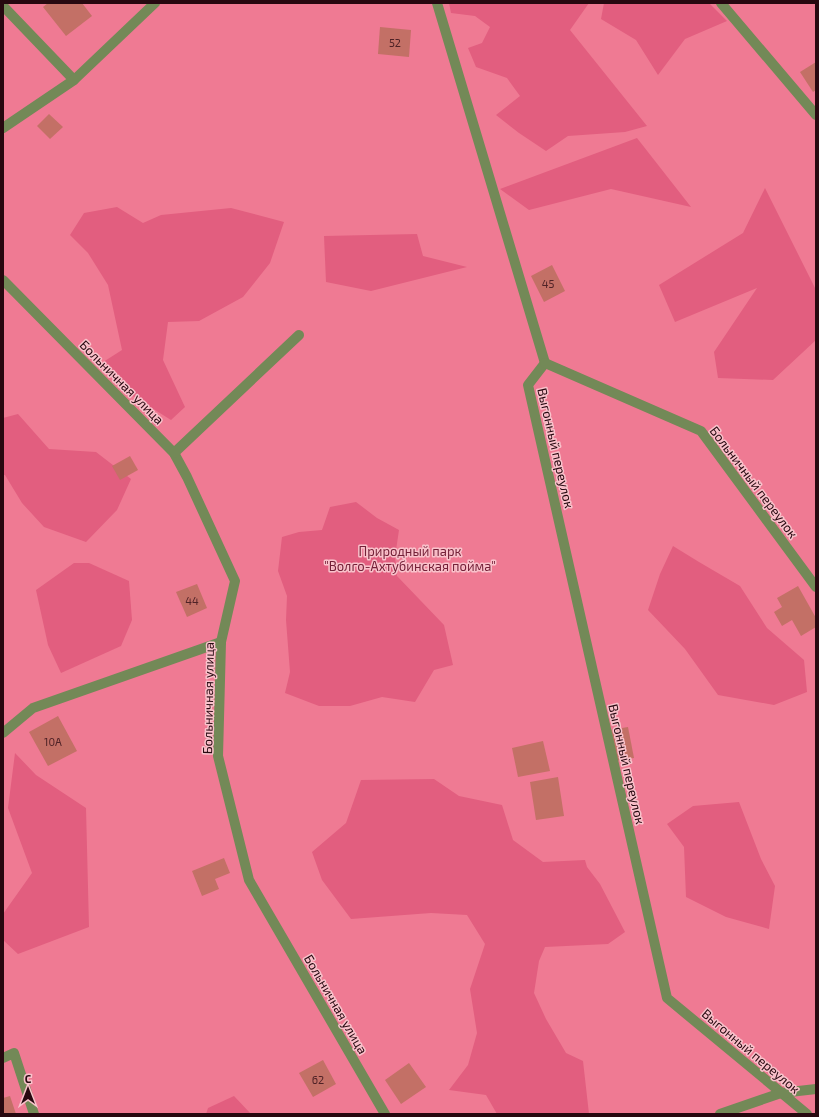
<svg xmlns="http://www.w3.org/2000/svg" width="819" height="1117" font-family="'Exo 2',sans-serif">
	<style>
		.green { fill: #ef7a93 }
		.forest { fill: #e25e7f }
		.building { fill: #c37066 }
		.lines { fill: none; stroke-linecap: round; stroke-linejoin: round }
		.street { stroke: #738957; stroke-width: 10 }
		.labels { text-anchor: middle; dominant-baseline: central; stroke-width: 3; stroke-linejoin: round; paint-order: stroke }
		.number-label { font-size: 11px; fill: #4e2226 }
		.street-label { font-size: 13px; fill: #270810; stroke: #f9c2cb }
		.park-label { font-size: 13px; fill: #742038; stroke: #f9c2cb }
	</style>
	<rect width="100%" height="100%" fill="#f7afbb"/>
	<rect class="green" x="3" y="3" width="813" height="1111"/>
	<g class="forest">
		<path d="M449,3H589L570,30L647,126L625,132L568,136L546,151L519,133L496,115L520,96L507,78L476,67L468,48L482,43L490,27L475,16L451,13Z"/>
		<path d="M604,3H709L727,21L685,39L658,75L636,40L601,19Z"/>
		<path d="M637,138L691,207L611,189L529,210L500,189Z"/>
		<path d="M765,188L816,290V340L773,380L718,378L714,352L757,288L675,322L659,285L743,233Z"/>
		<path d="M117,207L143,223L161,215L231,208L284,222L270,263L243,297L199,321L168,322L163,360L185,407L171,420L120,388L100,364L122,350L108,285L88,253L70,235L84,213Z"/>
		<path d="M417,234L423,256L467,267L371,291L326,282L324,236Z"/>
		<path d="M18,414L49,449L96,452L131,479L117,510L86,542L44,527L22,503L5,475H3V418Z"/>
		<path d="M356,502L377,518L399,530L395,557L397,576L444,625L453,665L434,670L415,702L382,697L350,706H319L285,693L290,672L286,620L287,596L278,571L282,537L299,532L322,530L330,507Z"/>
		<path d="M673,546L699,562L740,586L767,628L804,660L807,692L774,705L718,695L685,649L648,610L660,574Z"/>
		<path d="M74,563H89L129,581L132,620L121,646L61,673L48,645L36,590Z"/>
		<path d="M15,753L36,775L86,808L89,927L18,954L3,940V914L32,873L8,808Z"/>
		<path d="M434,779L459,796L502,805L513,840L543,862L585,860L587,867L600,884L625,932L608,944L545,947L539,961L534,993L546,1019L566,1053L583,1061L589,1114H497L486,1095L449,1090L468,1065L477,1033L470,989L485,944L467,915L431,913L351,919L322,880L312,852L346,823L361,780Z"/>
		<path d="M739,802L761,859L775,886L769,929L726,917L686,897L684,847L667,824L693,806Z"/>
		<path d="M234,1096L251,1114H206L208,1108Z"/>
	</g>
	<g class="building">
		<path d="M48,3H82L92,16L66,36L43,7Z"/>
		<path d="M380,27L411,30L409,57L378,54Z"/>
		<path d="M816,62V90L813,92L800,72Z"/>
		<path d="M49,114L63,127L50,139L37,126Z"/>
		<path d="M552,265L565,291L544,302L531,276Z"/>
		<path d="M130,456L138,470L120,480L112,466Z"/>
		<path d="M197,584L207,608L187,617L176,592Z"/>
		<path d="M798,586L816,618V627L801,636L792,620L782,626L774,612L782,607L777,598Z"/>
		<path d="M58,716L77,751L48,766L29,732Z"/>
		<path d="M628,727L634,758L615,761L610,730Z"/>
		<path d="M543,741L550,771L518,777L512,748Z"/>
		<path d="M558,777L564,816L536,820L530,782Z"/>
		<path d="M224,858L230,873L215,879L219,889L202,896L192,871Z"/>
		<path d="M323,1060L336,1084L313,1097L299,1073Z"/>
		<path d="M409,1063L426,1087L401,1104L385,1080Z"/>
		<path d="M10,1096L16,1114H3V1098Z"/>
	</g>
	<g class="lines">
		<g class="street">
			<path d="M437,3L545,363"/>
			<path d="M721,3L816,115"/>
			<path d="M3,6L74,80"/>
			<path d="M3,128L74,80L155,3"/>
			<path d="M3,280L174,453L187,477L235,581L221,642L218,756L249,880L385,1114"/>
			<path d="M545,363L528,385L667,998L807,1114"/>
			<path d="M545,363L701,431L816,587"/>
			<path d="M174,453L299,335"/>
			<path d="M3,733L33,708L221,642"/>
			<path d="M3,1058L14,1053L34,1114"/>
			<path d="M720,1114L781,1093L816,1089"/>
		</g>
	</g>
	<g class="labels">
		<g class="number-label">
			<text x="395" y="42">52</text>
			<text x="548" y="283">45</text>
			<text x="192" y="600">44</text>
			<text x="53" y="741">10А</text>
			<text x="318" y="1079">62</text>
		</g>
		<g class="street-label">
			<text transform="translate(122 382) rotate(45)">Больничная улица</text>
			<text transform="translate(556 448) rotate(77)">Выгонный переулок</text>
			<text transform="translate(754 482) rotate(53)">Больничный переулок</text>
			<text transform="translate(208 698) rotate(-89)">Больничная улица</text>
			<text transform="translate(627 764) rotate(77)">Выгонный переулок</text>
			<text transform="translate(336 1004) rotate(60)">Больничная улица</text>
			<text transform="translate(751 1051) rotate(40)">Выгонный переулок</text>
		</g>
		<g class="park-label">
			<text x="410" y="551">Природный парк<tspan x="410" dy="15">"Волго-Ахтубинская пойма"</tspan></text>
		</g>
	</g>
	<rect width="819" height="1117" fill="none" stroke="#270810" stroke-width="8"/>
	<g transform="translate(28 1089)" stroke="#f9c2cb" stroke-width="3" paint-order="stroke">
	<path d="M0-3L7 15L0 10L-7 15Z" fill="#270810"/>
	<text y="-6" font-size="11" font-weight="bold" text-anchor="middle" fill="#270810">С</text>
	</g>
</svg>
